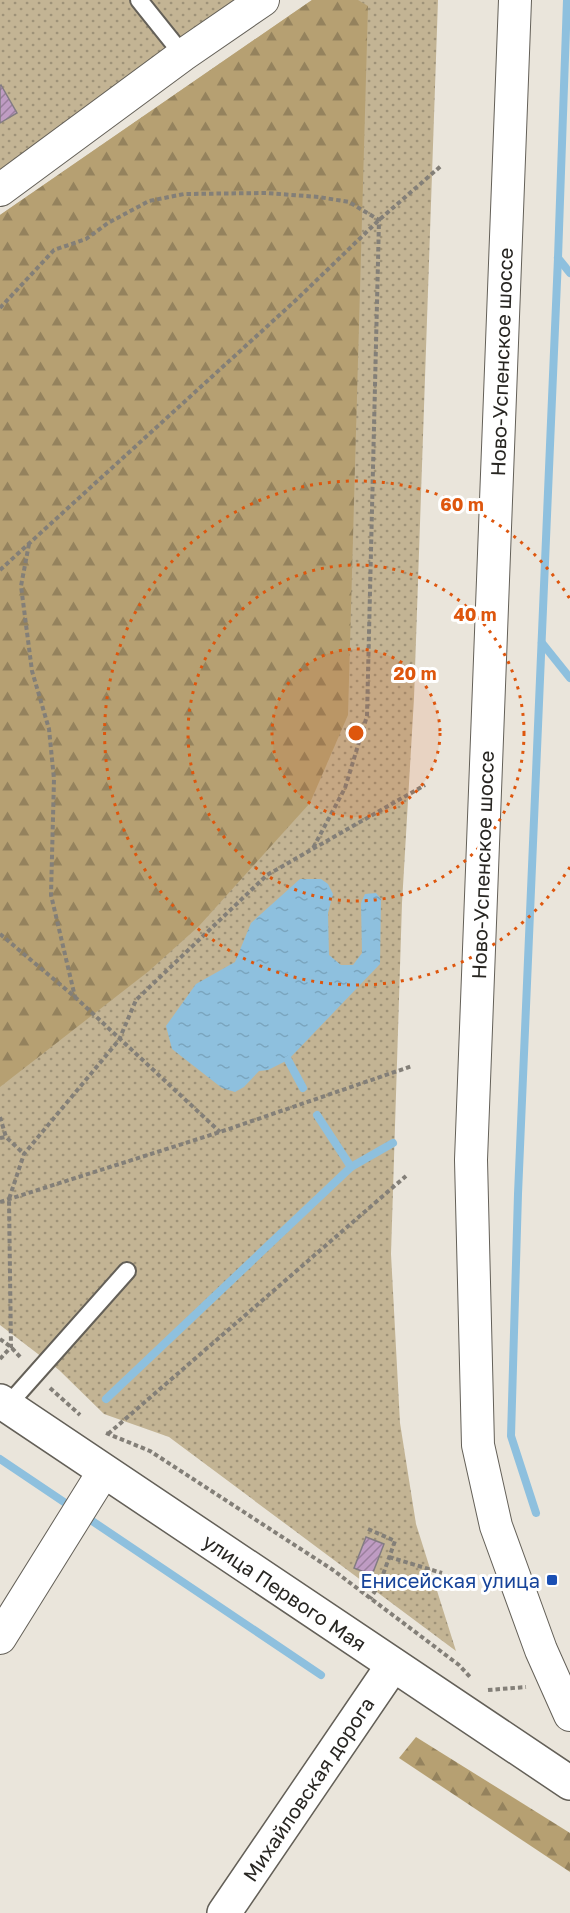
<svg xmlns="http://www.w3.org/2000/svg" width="570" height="1913" font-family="'Golos Text',sans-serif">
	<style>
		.green { fill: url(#green-dots) }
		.forest { fill: url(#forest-firs) }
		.water { fill: url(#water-ripples) }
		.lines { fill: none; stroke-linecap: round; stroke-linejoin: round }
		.stream { stroke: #8ec0de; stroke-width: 8 }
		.building { fill: url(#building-hatch); stroke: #837c83; stroke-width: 1.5 }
		.service-casing { stroke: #646058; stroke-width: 20 }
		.minor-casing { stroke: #646058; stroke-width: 34 }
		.tertiary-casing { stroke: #646058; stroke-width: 36 }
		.path { stroke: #837f78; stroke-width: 4; stroke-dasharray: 4.5 3; stroke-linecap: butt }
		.service { stroke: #fff; stroke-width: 16 }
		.minor { stroke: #fff; stroke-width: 32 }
		.tertiary { stroke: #fff; stroke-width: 33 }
		.ring { fill: none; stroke: #de560d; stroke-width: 3; stroke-dasharray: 3 6 }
		.transit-dot { fill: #1a4fb4; stroke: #fff; stroke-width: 2 }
		.labels { text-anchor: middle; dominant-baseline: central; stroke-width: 6; stroke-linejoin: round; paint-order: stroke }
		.street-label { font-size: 20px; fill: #282622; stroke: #fff }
		.transit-label { font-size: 20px; fill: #164399; stroke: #fff; text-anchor: end }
		.centre { fill: #de560d; stroke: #fff; stroke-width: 3 }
		.ring-label { font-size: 18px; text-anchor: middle; font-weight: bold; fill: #de560d; stroke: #fff; stroke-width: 6; stroke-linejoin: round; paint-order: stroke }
	</style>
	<defs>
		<pattern id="green-dots" width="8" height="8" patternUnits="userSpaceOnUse" patternTransform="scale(1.5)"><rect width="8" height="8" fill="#c3b494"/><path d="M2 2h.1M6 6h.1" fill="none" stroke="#9e9278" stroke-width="1.8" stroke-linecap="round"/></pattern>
		<pattern id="forest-firs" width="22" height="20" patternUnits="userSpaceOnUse" patternTransform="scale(1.5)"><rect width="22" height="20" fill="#b6a072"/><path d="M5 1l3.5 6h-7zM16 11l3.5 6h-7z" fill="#94825d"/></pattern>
		<pattern id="water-ripples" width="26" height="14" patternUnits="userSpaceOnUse" patternTransform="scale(1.5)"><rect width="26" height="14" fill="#8ec0de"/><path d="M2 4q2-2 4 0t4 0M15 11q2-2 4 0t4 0" fill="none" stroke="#7aa5be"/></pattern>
		<pattern id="building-hatch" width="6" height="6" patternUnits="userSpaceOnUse" patternTransform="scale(1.5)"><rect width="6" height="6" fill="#bf9cc3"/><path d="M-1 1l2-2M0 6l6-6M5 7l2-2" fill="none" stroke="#9b7f9e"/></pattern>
	</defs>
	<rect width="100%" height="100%" fill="#eae5db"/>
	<g class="green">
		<path d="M0,0H243L0,174Z"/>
		<path d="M312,0H438L414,698L402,903L391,1254L400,1423L416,1524L456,1651L169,1437L104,1414L59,1370L0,1325V215Z"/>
	</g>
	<g class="forest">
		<path d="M312,0H358L368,6L348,715L310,803L199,926L149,971L0,1087V215Z"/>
		<path d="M416,1737L570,1833V1872L399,1758Z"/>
	</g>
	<path class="water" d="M300,879H321L328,884L333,894L328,913L329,955L341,965H353L362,953L361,903L365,894L376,893L381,899L380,964L288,1060L268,1070L259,1071L244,1087L235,1092L222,1088L172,1049L166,1026L196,984L235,962L251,923Z"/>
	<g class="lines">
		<g class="stream">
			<path d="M558,258L570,273"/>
			<path d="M542,643L570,678"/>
			<path d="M288,1060L303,1088"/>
			<path d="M351,1167L393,1143"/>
			<path d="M106,1399L351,1167L317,1115"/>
			<path d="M0,1459L321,1675"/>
			<path d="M536,1513L511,1436L518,1194L558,258L567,0"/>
		</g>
	</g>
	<g class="building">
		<path d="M1,85L17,113L0,123V86Z"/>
		<path d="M366,1537L384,1544L372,1575L354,1568Z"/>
	</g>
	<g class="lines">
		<g class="service-casing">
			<g id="service">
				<path d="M139,0L183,55"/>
				<path d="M7,1406L127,1271"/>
			</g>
		</g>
		<g class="minor-casing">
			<g id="minor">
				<path d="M515,0L471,1160L478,1445L496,1526L541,1650L570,1715"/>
				<path d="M0,190L183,55L263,0"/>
				<path d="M0,1638L104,1471"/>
			</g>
		</g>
		<g class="tertiary-casing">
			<g id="tertiary">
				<path d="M0,1401L570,1783"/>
				<path d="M224,1913L393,1665"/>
			</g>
		</g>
		<g class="path">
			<path d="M0,308L54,250L86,239L108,223L149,201L184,194L266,193L319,197L349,202L379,220L367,716L345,788L312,850"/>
			<path d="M29,544L21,586L32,671L49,729L54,779L51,895L75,997"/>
			<path d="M0,570L296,300L379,220L442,165"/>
			<path d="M0,934L75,997L220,1132"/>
			<path d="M0,1117L6,1137L24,1154"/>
			<path d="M0,1138L6,1137"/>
			<path d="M0,1202L220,1132L412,1066"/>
			<path d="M0,1339L11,1347L22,1359"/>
			<path d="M0,1359L11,1347L9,1199L24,1154L119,1040L136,1000L267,875L425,785"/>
			<path d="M50,1388L80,1415"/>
			<path d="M106,1433L150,1451L333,1570L459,1665L470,1677"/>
			<path d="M108,1434L406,1176"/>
			<path d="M368,1529L395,1541L380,1583L370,1599"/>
			<path d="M389,1557L442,1573"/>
			<path d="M488,1690L526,1687"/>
		</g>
		<use href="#service" class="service"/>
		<use href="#minor" class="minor"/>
		<use href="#tertiary" class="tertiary"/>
	</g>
	<circle cx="356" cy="733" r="84" fill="#de560d" fill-opacity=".12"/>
	<g class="ring">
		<circle cx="356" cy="733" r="84"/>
		<circle cx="356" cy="733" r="168"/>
		<path d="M570 867A252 252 0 1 1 570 599"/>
	</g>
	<rect class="transit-dot" x="546" y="1574" width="12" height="12" rx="3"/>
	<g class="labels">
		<g class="street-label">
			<text transform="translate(501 362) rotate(-88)">Ново-Успенское шоссе</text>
			<text transform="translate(482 865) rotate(-88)">Ново-Успенское шоссе</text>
			<text transform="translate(285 1592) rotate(34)">улица Первого Мая</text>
			<text transform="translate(308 1789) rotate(-56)">Михайловская дорога</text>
		</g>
		<g class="transit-label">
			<text x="540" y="1580">Енисейская улица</text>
		</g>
	</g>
	<circle cx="356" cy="733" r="9" class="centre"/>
	<g class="ring-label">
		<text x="462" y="511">60 m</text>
		<text x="475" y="621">40 m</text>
		<text x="415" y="680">20 m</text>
	</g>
</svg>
